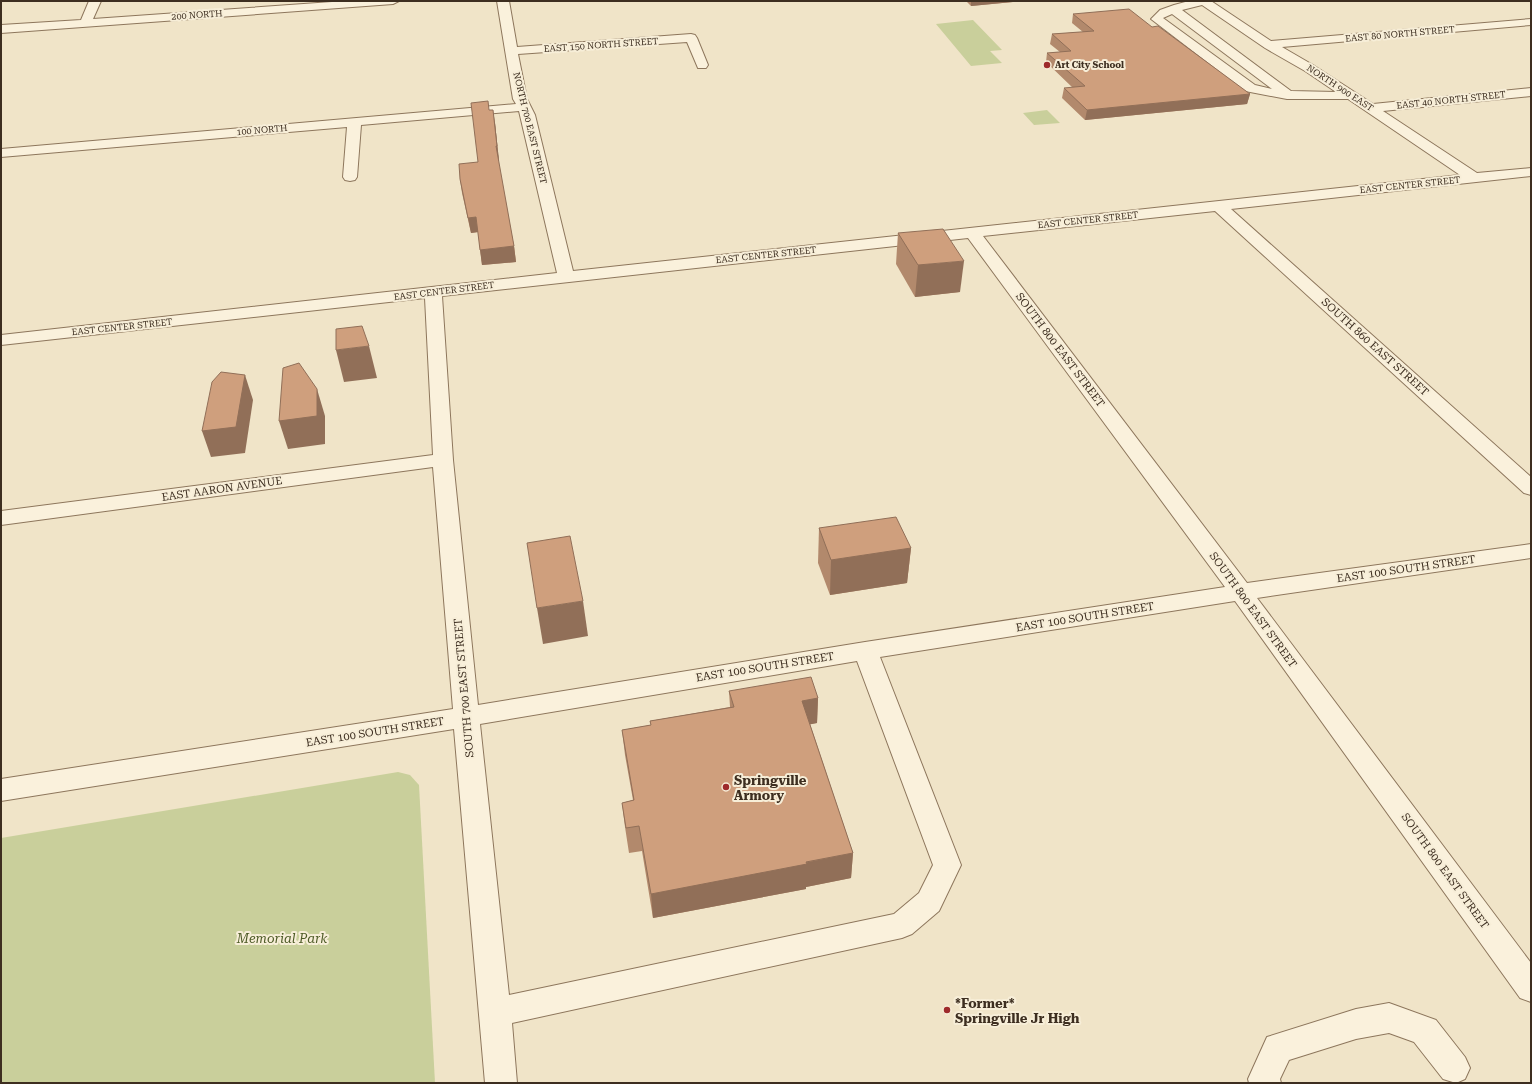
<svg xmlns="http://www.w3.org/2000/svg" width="1532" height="1084" font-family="'Roboto Serif',serif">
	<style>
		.green { fill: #c9cf9b }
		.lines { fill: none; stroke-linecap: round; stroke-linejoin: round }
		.minor-casing { stroke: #8d765c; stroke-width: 2 }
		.minor { fill: #faf1dc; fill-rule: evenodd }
		.wall { fill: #b2896c }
		.shaded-wall { fill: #916f58 }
		.building { fill: #cf9f7d; stroke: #916f58 }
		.poi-dot { fill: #9e2a2b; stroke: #f7eed8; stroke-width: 1.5 }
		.labels { text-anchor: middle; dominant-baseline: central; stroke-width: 4; stroke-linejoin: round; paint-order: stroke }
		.far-street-label { font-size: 9px; fill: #3d2e20; stroke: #f7eed8 }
		.far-poi-label { font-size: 9px; font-weight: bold; fill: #3d2e20; stroke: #f7eed8; text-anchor: start }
		.street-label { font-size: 11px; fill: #3d2e20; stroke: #f7eed8 }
		.near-poi-label { font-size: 13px; font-weight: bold; fill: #3d2e20; stroke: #f7eed8; text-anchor: start }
		.near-park-label { font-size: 13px; font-style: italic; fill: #4d5a26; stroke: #f7eed8 }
	</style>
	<rect width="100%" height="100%" fill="#f0e4c8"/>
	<g class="green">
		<path d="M973,20L1002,50L990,51L1002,63L971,66L936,24Z"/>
		<path d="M1047,110L1060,123L1034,125L1023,113Z"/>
		<path d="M398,772L410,775L419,785L435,1083H1V838Z"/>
	</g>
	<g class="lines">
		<g class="minor-casing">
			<g id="minor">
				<path d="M89,1H101L93,19L346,1H399L393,4L1,33V25L81,20Z"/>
				<path d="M497,1H509L517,47L691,34L695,35L697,38L708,65L706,68H698L687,42L518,54L527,99L535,115L573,271L1460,175L1348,99H1287L1245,91L1151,19L1160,10L1174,5L1189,1H1211L1271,41L1531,19V25L1282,47L1313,65L1373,104L1531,88V96L1383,111L1477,173L1531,168V176L1231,209L1531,477V495L1524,493L1215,211L983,236L1247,583L1531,544V558L1257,598L1531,963V1002L1520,998L1235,601L880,657L961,865L939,911L912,934L902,938L512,1023L517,1083H485L454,729L1,801V779L453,709L433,467L1,525V511L433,455L425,298L1,345V335L557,273L519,111L361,125L357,177L355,180L350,181L345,180L343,177L347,127L1,157V149L516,104L513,99ZM1202,5L1265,48L1305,71L1336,92L1291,91L1182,10ZM1172,14L1272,89L1255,85L1163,18ZM968,238L1225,587L865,642L478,705L453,460L442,296ZM857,661L933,865L919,893L894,914L509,995L480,724Z"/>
				<path d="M1389,1003L1436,1020L1465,1057L1470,1068L1465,1079L1456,1083L1443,1079L1414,1042L1389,1033L1356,1039L1289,1060L1280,1079L1281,1083H1249L1248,1079L1267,1037L1356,1009Z"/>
			</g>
		</g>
		<use href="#minor" class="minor"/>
	</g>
	<g class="wall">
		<path d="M966,1H1024L971,6Z"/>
		<path d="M1073,14L1152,27L1250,94L1247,104L1085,120L1062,98L1064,88H1073L1046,62L1047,53L1060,52L1050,44L1052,34L1083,32L1072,23Z"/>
		<path d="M489,110L495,123L499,161H498L514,246L516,262L482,265L478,232L471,233L462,193L460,179L478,162Z"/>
		<path d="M898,233L960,292L915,297L896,264Z"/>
		<path d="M819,528L911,548L907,583L830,595L818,563Z"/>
		<path d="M729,691L818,698L817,723L810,724L853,853L851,878L806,887V889L653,918L642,851L629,853L625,827L622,803L633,800L625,755L622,730L651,725L650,721L730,707Z"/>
	</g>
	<g class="shaded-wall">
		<path d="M971,1H1024L971,6Z"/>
		<path d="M1250,94L1247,104L1085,120L1087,110Z"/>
		<path d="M493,110L495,123L499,161H498L496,146Z"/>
		<path d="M476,217L478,232L471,233L468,218Z"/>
		<path d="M514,246L516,262L482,265L480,250Z"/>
		<path d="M964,261L960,292L915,297L918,265Z"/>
		<path d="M369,346L377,378L344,382L336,350Z"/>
		<path d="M245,375L253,400L245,453L211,457L202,431Z"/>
		<path d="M317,389L325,416V444L288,449L279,421Z"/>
		<path d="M911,548L907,583L830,595L831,560Z"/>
		<path d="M583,601L588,636L543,644L537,608Z"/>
		<path d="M818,698L817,723L802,726V701Z"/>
		<path d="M853,853L851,878L806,887V889L653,918L651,894Z"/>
	</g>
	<g class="building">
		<path d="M1129,9L1152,27L1158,26L1250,94L1087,110L1064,88L1085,86L1047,53L1071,51L1052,34L1094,31L1073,14Z"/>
		<path d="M488,101L489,110H493L497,146H496L514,246L480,250L476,217L468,218L460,179L459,164L478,162L471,103Z"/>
		<path d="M943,229L964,261L918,265L898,233Z"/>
		<path d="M362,326L369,346L336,350V329Z"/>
		<path d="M299,363L317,389V416L279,421L283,368Z"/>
		<path d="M221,372L245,375L236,427L202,431L212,382Z"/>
		<path d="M896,517L911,548L831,560L819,528Z"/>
		<path d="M570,536L583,601L537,608L527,543Z"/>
		<path d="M811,677L818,698L802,701L853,853L806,862L807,864L651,894L639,826L626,828L622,803L634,800L622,730L651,725L650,721L734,707L729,691Z"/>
	</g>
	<g class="poi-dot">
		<circle cx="1047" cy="65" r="4"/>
		<circle cx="726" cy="787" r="4"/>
		<circle cx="947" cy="1010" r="4"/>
	</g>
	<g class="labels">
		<g class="far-street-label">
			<text transform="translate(197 15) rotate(-4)">200 NORTH</text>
			<text transform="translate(1400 34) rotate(-5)">EAST 80 NORTH STREET</text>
			<text transform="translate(601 45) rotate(-4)">EAST 150 NORTH STREET</text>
			<text transform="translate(1340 88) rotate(33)">NORTH 900 EAST</text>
			<text transform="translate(1451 100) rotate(-6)">EAST 40 NORTH STREET</text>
			<text transform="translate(530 128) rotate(76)">NORTH 700 EAST STREET</text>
			<text transform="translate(262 130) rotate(-5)">100 NORTH</text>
			<text transform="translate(1410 185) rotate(-6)">EAST CENTER STREET</text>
			<text transform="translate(1088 220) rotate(-6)">EAST CENTER STREET</text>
			<text transform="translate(766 255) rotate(-6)">EAST CENTER STREET</text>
			<text transform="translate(444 291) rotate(-7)">EAST CENTER STREET</text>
			<text transform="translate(122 327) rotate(-6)">EAST CENTER STREET</text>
		</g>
		<g class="far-poi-label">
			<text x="1055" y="65">Art City School</text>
		</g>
		<g class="street-label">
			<text transform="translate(1375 347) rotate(42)">SOUTH 860 EAST STREET</text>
			<text transform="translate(1060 350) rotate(53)">SOUTH 800 EAST STREET</text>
			<text transform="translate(222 489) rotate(-8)">EAST AARON AVENUE</text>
			<text transform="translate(1406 569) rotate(-8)">EAST 100 SOUTH STREET</text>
			<text transform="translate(1253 610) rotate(54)">SOUTH 800 EAST STREET</text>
			<text transform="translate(1085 617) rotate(-9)">EAST 100 SOUTH STREET</text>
			<text transform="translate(765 667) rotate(-9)">EAST 100 SOUTH STREET</text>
			<text transform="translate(464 688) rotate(-95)">SOUTH 700 EAST STREET</text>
			<text transform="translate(375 732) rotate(-9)">EAST 100 SOUTH STREET</text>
			<text transform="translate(1445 871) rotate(54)">SOUTH 800 EAST STREET</text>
		</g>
		<g class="near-poi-label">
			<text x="734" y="780">Springville<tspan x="734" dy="15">Armory</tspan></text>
			<text x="955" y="1003">*Former*<tspan x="955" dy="15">Springville Jr High</tspan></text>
		</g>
		<g class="near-park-label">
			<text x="282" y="938">Memorial Park</text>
		</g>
	</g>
	<rect width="1532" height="1084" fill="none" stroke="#3d2e20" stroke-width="4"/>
</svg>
